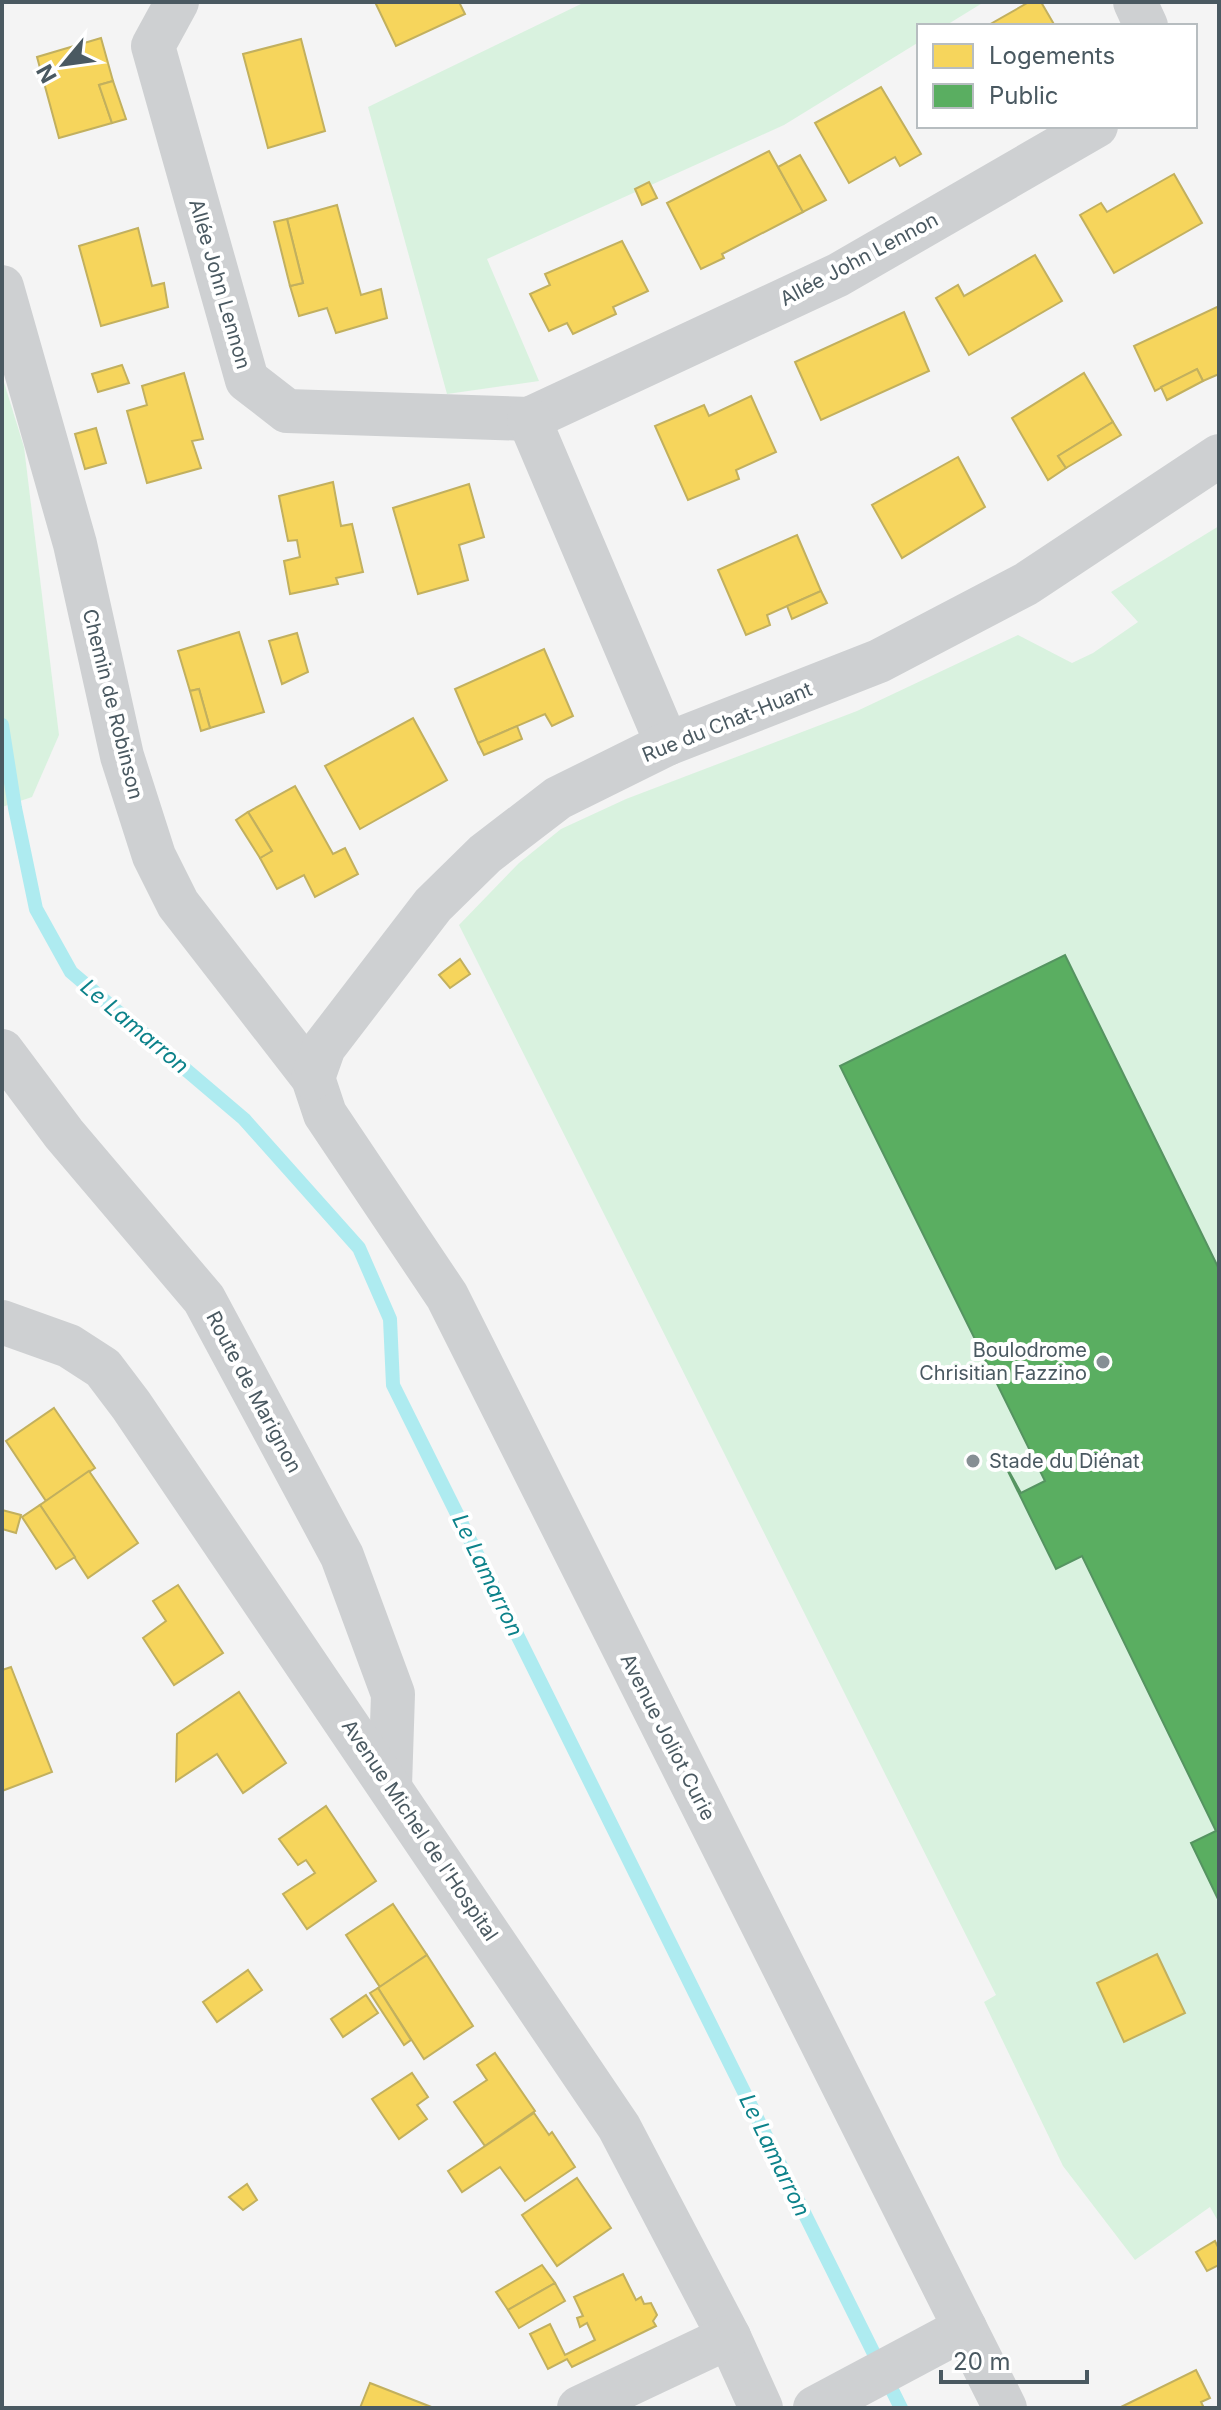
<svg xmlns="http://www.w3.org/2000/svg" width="1221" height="2410" font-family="Inter,sans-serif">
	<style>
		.green { fill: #d9f2df }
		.homes { fill: #f6d55c; stroke: #c2b05e; stroke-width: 2 }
		.public { fill: #5aae61; stroke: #559461; stroke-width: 2 }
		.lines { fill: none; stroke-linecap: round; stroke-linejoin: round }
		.stream { stroke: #aeebf0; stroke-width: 14 }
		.street { stroke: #ced0d2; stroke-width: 44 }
		.poi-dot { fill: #868f94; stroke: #fff; stroke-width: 3 }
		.labels { text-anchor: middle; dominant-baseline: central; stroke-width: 8; stroke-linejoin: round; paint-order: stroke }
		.street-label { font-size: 20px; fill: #4a5961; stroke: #fff }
		.poi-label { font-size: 20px; fill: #4a5961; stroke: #fff; text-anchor: end }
		.water-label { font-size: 22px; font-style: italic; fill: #0c828a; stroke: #fff }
	</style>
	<rect width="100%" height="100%" fill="#f4f4f4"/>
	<g class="green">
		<path d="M585,2H984L945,26H919V42L784,125L487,259L539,381L447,394L368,107Z"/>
		<path d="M2,376L24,447L59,735L32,797L2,807Z"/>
		<path d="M1219,526V2223L1210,2207L1135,2260L1063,2166L984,2002L996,1995L459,925L519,863L561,829L626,799L857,711L1018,635L1072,663L1093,653L1138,622L1111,592Z"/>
	</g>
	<g class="homes">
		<path d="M375,2H459L465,14L396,46Z"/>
		<path d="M1029,2H1041L1055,26H987Z"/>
		<path d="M101,38L113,81L99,85L112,123L59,138L37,57Z"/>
		<path d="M301,39L325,131L268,148L243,54Z"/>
		<path d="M113,81L126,119L112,123L99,85Z"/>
		<path d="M881,87L921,154L900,166L895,157L849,183L815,123Z"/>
		<path d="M769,151L803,212L722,254L724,258L701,269L667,203Z"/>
		<path d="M800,155L826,200L803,212L778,167Z"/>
		<path d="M1174,174L1202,223L1114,273L1080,215L1101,203L1107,212Z"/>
		<path d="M649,182L657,198L642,205L635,189Z"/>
		<path d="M337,205L361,295L381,289L387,318L336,333L327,308L299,316L290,286L303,283L287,219Z"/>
		<path d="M287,219L303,283L290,286L274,222Z"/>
		<path d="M138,228L152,286L164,283L168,307L101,326L79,246Z"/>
		<path d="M622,241L648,291L613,307L616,314L573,334L567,323L549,331L530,294L550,285L545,274Z"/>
		<path d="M1035,255L1062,301L969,355L936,298L958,285L964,296Z"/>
		<path d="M1219,306V374L1203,381L1197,369L1155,391L1134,346Z"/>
		<path d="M904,312L929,371L821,420L795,362Z"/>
		<path d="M122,365L129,383L98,392L92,374Z"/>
		<path d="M1197,369L1203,381L1167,400L1161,387Z"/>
		<path d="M184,373L203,439L192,441L201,468L147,483L127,411L147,405L142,386Z"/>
		<path d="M1084,373L1113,422L1058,456L1066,468L1048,480L1012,418Z"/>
		<path d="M751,396L776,452L736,470L739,479L688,500L655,426L704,405L709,416Z"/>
		<path d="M1113,422L1121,435L1066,468L1058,456Z"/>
		<path d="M96,428L106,463L85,469L75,434Z"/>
		<path d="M958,457L985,507L902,558L872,505Z"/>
		<path d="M333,482L341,526L352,524L363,572L336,578L338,584L290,594L284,561L300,557L297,540L288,541L279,496Z"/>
		<path d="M469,484L484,537L459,545L468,580L418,594L393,508Z"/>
		<path d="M797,535L821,591L767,615L770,625L746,635L718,570Z"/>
		<path d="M821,591L827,603L792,619L787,606Z"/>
		<path d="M239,632L264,712L210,728L199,689L190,691L178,651Z"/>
		<path d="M297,633L308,672L282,684L269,641Z"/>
		<path d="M544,649L573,716L552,726L545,714L478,743L455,689Z"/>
		<path d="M199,689L210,728L201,731L190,691Z"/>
		<path d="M413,718L447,780L360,829L325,766Z"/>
		<path d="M517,726L522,739L484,755L478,743Z"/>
		<path d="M295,786L333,854L345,848L358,874L315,897L304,875L277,889L260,858L272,851L248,812Z"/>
		<path d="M248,812L272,851L260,858L236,820Z"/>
		<path d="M460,959L470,974L450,988L439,975Z"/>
		<path d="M54,1408L95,1468L46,1501L6,1441Z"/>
		<path d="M89,1471L138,1543L88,1578L40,1505Z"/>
		<path d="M40,1505L75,1557L56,1569L22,1517Z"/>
		<path d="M2,1510L21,1515L16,1533L2,1529Z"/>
		<path d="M178,1585L223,1653L174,1685L143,1638L166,1621L153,1601Z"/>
		<path d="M11,1667L52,1772L2,1791V1670Z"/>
		<path d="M239,1692L286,1763L243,1793L217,1754L176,1781L177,1734Z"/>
		<path d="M326,1806L376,1881L307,1929L283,1894L315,1873L306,1860L298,1865L279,1839Z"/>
		<path d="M393,1904L427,1955L380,1987L346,1935Z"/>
		<path d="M1157,1954L1185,2013L1124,2042L1097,1983Z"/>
		<path d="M427,1955L473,2026L424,2059L378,1988Z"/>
		<path d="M248,1970L262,1990L217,2022L203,2002Z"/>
		<path d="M378,1988L411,2040L404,2045L370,1993Z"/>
		<path d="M366,1995L378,2013L343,2037L331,2019Z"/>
		<path d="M495,2053L535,2111L485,2146L454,2102L487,2080L477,2065Z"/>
		<path d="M412,2073L428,2097L417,2105L427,2119L399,2139L372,2099Z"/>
		<path d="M534,2113L549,2135L552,2132L575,2167L525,2201L500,2167L462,2192L448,2171Z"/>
		<path d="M577,2178L611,2228L557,2266L522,2215Z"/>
		<path d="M247,2184L257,2200L243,2210L229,2197Z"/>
		<path d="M1215,2241L1219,2249V2265L1207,2271L1196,2252Z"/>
		<path d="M542,2265L555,2283L508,2310L496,2292Z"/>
		<path d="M623,2274L636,2300L641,2297L644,2304L651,2303L657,2315L653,2321L656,2326L572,2367L567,2359L548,2369L530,2334L550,2324L565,2355L595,2340L587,2323L580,2327L577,2318L583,2316L574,2297Z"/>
		<path d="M555,2283L565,2301L519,2328L508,2310Z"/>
		<path d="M1196,2370L1210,2398L1201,2402L1204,2408H1119Z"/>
		<path d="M370,2383L434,2408H360Z"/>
	</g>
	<path class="public" d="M1065,955L1219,1269V1901L1191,1843L1216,1831L1082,1556L1056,1569L1001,1457L1021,1493L1045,1481L840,1066Z"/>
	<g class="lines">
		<path class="stream" d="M2,725L15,808L36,909L71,972L244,1119L359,1248L390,1319L393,1385L901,2408"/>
		<g class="street">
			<path d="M177,2L153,46L247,380L287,411L529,419L838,275L1096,126"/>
			<path d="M1135,2L1146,26"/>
			<path d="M2,287L75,544L122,756L154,856L178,904L313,1078L325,1114L447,1296L1005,2408"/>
			<path d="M529,419L667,744"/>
			<path d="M2,1051L64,1134L204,1299L342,1556L393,1694L390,1786"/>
			<path d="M313,1078L324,1047L433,905L485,854L558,798L667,744L879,661L1026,584L1219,456"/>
			<path d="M2,1322L69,1346L103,1368L131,1405L619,2127L729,2337L761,2408"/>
			<path d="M579,2408L729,2337"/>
			<path d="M815,2408L965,2328"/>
		</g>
	</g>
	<g class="poi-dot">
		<circle cx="1103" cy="1362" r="8"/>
		<circle cx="973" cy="1461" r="8"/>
	</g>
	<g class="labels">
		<g class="street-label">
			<text transform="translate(859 259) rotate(-28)">Allée John Lennon</text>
			<text transform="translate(220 284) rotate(74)">Allée John Lennon</text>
			<text transform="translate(113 704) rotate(76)">Chemin de Robinson</text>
			<text transform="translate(727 722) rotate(-22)">Rue du Chat-Huant</text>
			<text transform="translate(254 1392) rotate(62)">Route de Marignon</text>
			<text transform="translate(668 1737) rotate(63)">Avenue Joliot Curie</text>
			<text transform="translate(420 1830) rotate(56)">Avenue Michel de l'Hospital</text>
		</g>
		<g class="poi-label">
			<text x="1087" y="1350">Boulodrome<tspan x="1087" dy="23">Chrisitian Fazzino</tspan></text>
			<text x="989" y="1461" text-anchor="start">Stade du Diénat</text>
		</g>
		<g class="water-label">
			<text transform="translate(135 1026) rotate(40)">Le Lamarron</text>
			<text transform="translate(488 1575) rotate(64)">Le Lamarron</text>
			<text transform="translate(775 2155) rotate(64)">Le Lamarron</text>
		</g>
	</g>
	<rect width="1221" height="2410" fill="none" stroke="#4a5961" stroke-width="8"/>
	<rect x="917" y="24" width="280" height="104" fill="#ffffff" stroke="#b7bdc0" stroke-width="2"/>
	<rect x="933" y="44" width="40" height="24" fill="#f6d55c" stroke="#b7bdc0" stroke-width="2"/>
	<text x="989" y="64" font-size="24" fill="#4a5961">Logements</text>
	<rect x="933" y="84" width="40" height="24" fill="#5aae61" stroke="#b7bdc0" stroke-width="2"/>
	<text x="989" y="104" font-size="24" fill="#4a5961">Public</text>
	<g transform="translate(64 64) rotate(241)" stroke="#ffffff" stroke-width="6" paint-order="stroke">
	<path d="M0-6L14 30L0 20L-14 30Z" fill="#4a5961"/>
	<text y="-12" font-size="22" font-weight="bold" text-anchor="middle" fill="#4a5961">N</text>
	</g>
	<path d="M941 2370v12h146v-12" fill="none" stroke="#4a5961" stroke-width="4"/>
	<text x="953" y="2370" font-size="24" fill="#4a5961" stroke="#ffffff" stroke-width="6" paint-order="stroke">20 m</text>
</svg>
